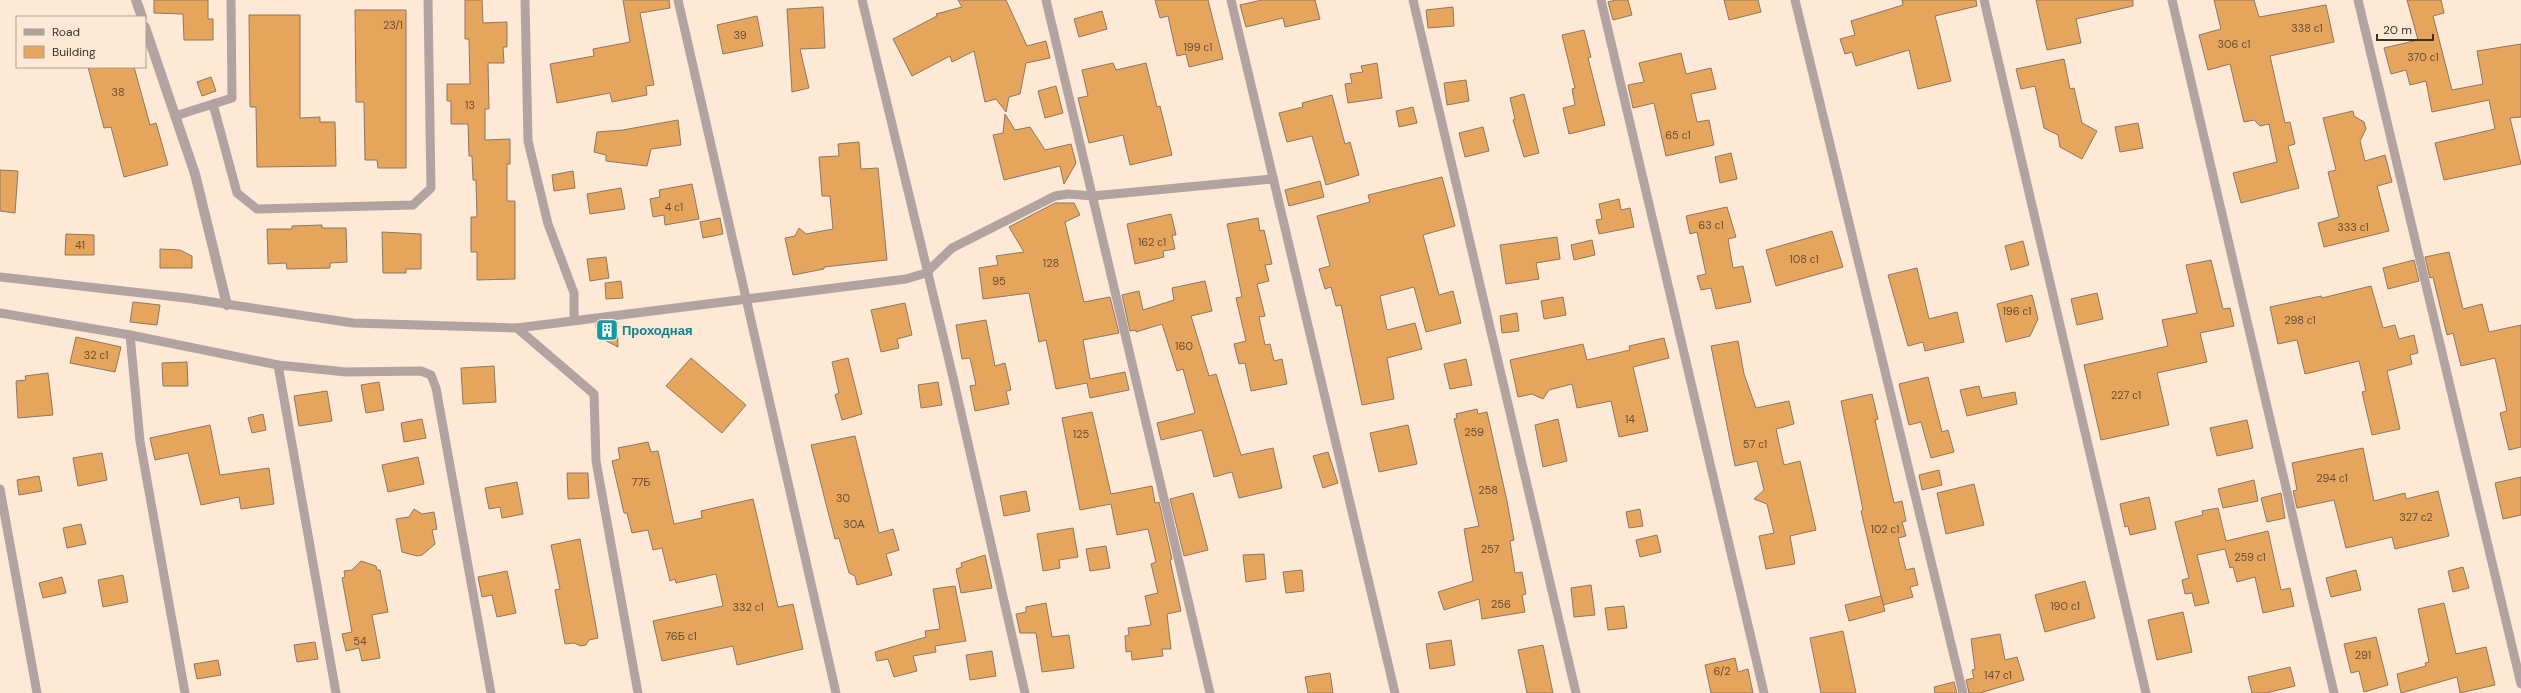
<svg xmlns="http://www.w3.org/2000/svg" width="2521" height="693" font-family="'DM Sans',sans-serif">
	<style>
		.building { fill: #e6a55d; stroke: #8d7760 }
		.lines { fill: none; stroke-linecap: round; stroke-linejoin: round }
		.service { stroke: #b3a3a0; stroke-width: 9 }
		.minor { stroke: #b3a3a0; stroke-width: 10 }
		.labels { text-anchor: middle; dominant-baseline: central; stroke-width: 3; stroke-linejoin: round; paint-order: stroke }
		.number-label { font-size: 11px; fill: #664e35 }
		.culture-label { font-size: 13px; font-weight: bold; fill: #0d838f; stroke: #fde9d5; text-anchor: start }
	</style>
	<rect width="100%" height="100%" fill="#fde9d5"/>
	<g class="building">
		<path d="M154,0H208V19H213V40H184L183,14L154,13Z"/>
		<path d="M465,0H482L483,23L507,22V47H503L504,63H488L489,109H485V140L510,139V164H507V201H515V279L477,280V252H471V217H477L476,180H473L472,156H469L468,124H451V101H447V84H470L469,39H465Z"/>
		<path d="M623,0H669L670,8L640,13L654,85L646,86L647,95L612,102L610,93L557,103L550,64L594,56L593,49L630,42Z"/>
		<path d="M958,0H1006L1027,46L1046,41L1050,58L1026,63L1020,94L1009,97L1006,112L996,99L985,102L974,51L952,62L950,56L912,76L893,39L937,16L936,14L962,7Z"/>
		<path d="M1155,0H1208L1223,59L1189,67L1186,54L1177,56L1168,16L1160,18Z"/>
		<path d="M1262,0H1315L1320,19L1285,27L1283,18L1246,27L1240,5Z"/>
		<path d="M1616,0H1628L1632,15L1613,20L1608,2Z"/>
		<path d="M1724,0H1758L1761,12L1729,20Z"/>
		<path d="M1902,0H1976L1977,6L1935,16L1951,81L1918,89L1909,50L1856,66L1852,52L1845,54L1840,39L1855,35L1851,21L1903,5Z"/>
		<path d="M2036,0H2133V6L2076,19L2081,43L2047,50Z"/>
		<path d="M2214,0H2254L2259,17L2326,5L2334,42L2270,56L2285,123L2290,122L2295,144L2288,146L2299,188L2241,203L2233,173L2277,162L2269,124L2260,126L2254,120L2244,122L2230,64L2208,70L2199,35L2221,29Z"/>
		<path d="M2407,0H2441L2444,13L2433,16L2452,90L2483,84L2477,51L2521,44V117L2510,118L2521,164L2444,180L2435,143L2495,129L2489,100L2432,112L2426,81L2410,85L2406,70L2391,74L2384,48L2418,40Z"/>
		<path d="M823,7L825,48L800,49L809,88L792,92L787,9Z"/>
		<path d="M1453,7L1454,26L1428,28L1426,10Z"/>
		<path d="M355,10H406V168H378L377,160H365L364,102H356Z"/>
		<path d="M1102,11L1107,29L1079,37L1074,19Z"/>
		<path d="M249,15H300V118L320,117V122H335L336,166L257,167L256,107H250Z"/>
		<path d="M757,16L763,46L723,54L717,25Z"/>
		<path d="M1584,30L1591,57L1588,58L1605,125L1569,134L1563,108L1575,105L1572,89L1575,88L1562,35Z"/>
		<path d="M1681,53L1686,74L1711,68L1716,89L1691,94L1697,122L1709,120L1714,145L1666,156L1654,103L1633,108L1628,85L1644,82L1639,63Z"/>
		<path d="M2064,59L2070,89L2074,88L2082,123L2097,131L2082,159L2060,147L2058,135L2044,128L2035,86L2021,89L2016,69Z"/>
		<path d="M1113,63L1116,70L1146,63L1157,107L1160,106L1172,155L1130,165L1123,135L1089,143L1078,98L1088,96L1082,70Z"/>
		<path d="M1377,63L1382,98L1348,103L1345,84L1352,83L1350,74L1363,72L1361,66Z"/>
		<path d="M88,67H134L150,125L156,123L168,165L124,177L111,127L104,128Z"/>
		<path d="M211,77L216,91L202,96L197,82Z"/>
		<path d="M1466,80L1469,101L1447,105L1444,83Z"/>
		<path d="M1056,86L1063,113L1045,118L1038,91Z"/>
		<path d="M1524,94L1539,153L1524,157L1513,120L1515,119L1510,98Z"/>
		<path d="M1332,95L1345,144L1350,142L1359,175L1326,185L1312,136L1287,142L1279,113L1303,107L1302,103Z"/>
		<path d="M1413,107L1417,123L1399,127L1396,111Z"/>
		<path d="M2353,111L2354,116L2364,122L2366,129L2360,141L2365,161L2385,155L2392,182L2377,186L2389,231L2324,247L2318,223L2339,217L2328,172L2336,170L2323,118Z"/>
		<path d="M1005,114L1015,130L1030,127L1045,150L1071,144L1076,163L1064,184L1060,166L1004,180L993,135L1003,133Z"/>
		<path d="M678,120L681,145L651,149L647,166L606,161V155L594,152L597,132L623,130Z"/>
		<path d="M2138,123L2143,148L2120,152L2115,127Z"/>
		<path d="M1483,127L1489,151L1465,157L1459,133Z"/>
		<path d="M859,142L861,169L878,168L887,260L824,267V269L793,275L785,238L795,236L799,228L806,234L833,229L830,196H822L819,157L839,156L838,144Z"/>
		<path d="M1731,153L1737,179L1720,183L1715,157Z"/>
		<path d="M0,170L18,171L15,213L0,211Z"/>
		<path d="M573,171L575,188L554,191L552,175Z"/>
		<path d="M1442,177L1455,226L1423,235L1439,295L1453,291L1461,323L1426,332L1414,287L1380,296L1387,330L1415,323L1422,349L1387,358L1394,399L1362,405L1341,305L1336,306L1331,287L1325,289L1319,269L1330,266L1317,216L1370,202L1368,195Z"/>
		<path d="M1320,181L1324,197L1289,206L1285,190Z"/>
		<path d="M692,184L699,219L665,225L664,215L653,217L650,199L660,197L659,190Z"/>
		<path d="M621,188L625,209L590,214L587,194Z"/>
		<path d="M1619,199L1621,210L1630,208L1634,227L1599,234L1596,220L1602,219L1599,204Z"/>
		<path d="M1055,203H1074L1080,215L1065,222L1084,302L1110,297L1119,333L1083,340L1090,379L1125,372L1129,390L1090,398L1087,383L1056,389L1046,340L1039,342L1029,293L983,299L979,268L998,265L996,256L1024,252L1009,227Z"/>
		<path d="M1727,207L1736,237L1728,239L1733,268L1743,266L1751,302L1716,309L1711,288L1701,290L1697,276L1706,274L1697,232L1690,234L1686,216Z"/>
		<path d="M1171,214L1176,235H1172L1175,249L1163,251L1164,257L1135,264L1127,224Z"/>
		<path d="M720,218L723,234L703,238L700,222Z"/>
		<path d="M1258,218L1260,231L1264,230L1272,264L1265,265L1269,281L1257,284L1265,316L1259,317L1265,345L1270,344L1274,361L1282,359L1287,384L1251,391L1245,363L1239,364L1234,344L1246,341L1236,298L1242,297L1227,224Z"/>
		<path d="M322,225V228H346L347,262L330,263V268L287,269L286,263L268,264L267,229H292V226Z"/>
		<path d="M1832,231L1843,267L1776,286L1766,250Z"/>
		<path d="M382,232L421,234V269H406V273H383Z"/>
		<path d="M66,234L94,235V255H65Z"/>
		<path d="M1557,237L1560,259L1536,263L1539,279L1506,284L1500,245Z"/>
		<path d="M1592,240L1595,255L1574,260L1571,245Z"/>
		<path d="M2023,241L2029,265L2011,270L2005,246Z"/>
		<path d="M160,249L180,250L192,256V268H160Z"/>
		<path d="M2449,252L2463,309L2482,304L2489,332L2521,325V447L2509,450L2500,413L2507,411L2495,358L2461,366L2453,333L2447,335L2433,277L2430,278L2425,257Z"/>
		<path d="M606,257L609,278L590,281L587,259Z"/>
		<path d="M2211,260L2223,309L2230,308L2234,326L2200,333L2207,362L2157,373L2169,425L2101,440L2084,365L2168,346L2162,320L2197,313L2186,265Z"/>
		<path d="M2414,260L2419,281L2388,289L2383,268Z"/>
		<path d="M1917,268L1929,319L1957,312L1964,342L1925,351L1923,342L1908,346L1888,275Z"/>
		<path d="M621,281L623,298L606,299L605,283Z"/>
		<path d="M1205,281L1212,311L1191,316L1209,376L1216,374L1241,455L1273,448L1282,488L1239,498L1232,472L1214,477L1202,430L1161,440L1157,423L1195,413L1183,369L1177,371L1162,324L1136,332V330L1130,331L1122,295L1139,291L1143,310L1174,300L1172,288Z"/>
		<path d="M2371,286L2383,328L2395,325L2399,339L2414,335L2418,353L2410,355L2412,364L2387,371L2400,429L2372,435L2362,392L2366,391L2359,361L2305,374L2297,340L2278,344L2270,307L2321,296L2322,298Z"/>
		<path d="M2097,293L2103,319L2077,325L2071,299Z"/>
		<path d="M2032,295L2038,319L2030,336L2006,342L1997,304Z"/>
		<path d="M1563,297L1566,315L1544,319L1541,301Z"/>
		<path d="M133,302L160,305L157,325L130,322Z"/>
		<path d="M905,303L912,335L897,339L899,348L881,352L871,310Z"/>
		<path d="M1517,313L1519,331L1502,333L1500,316Z"/>
		<path d="M986,320L995,366L1005,363L1011,390L1006,391L1009,404L975,411L970,386L976,385L970,358L962,359L956,325Z"/>
		<path d="M617,322L618,347L597,336L596,324Z"/>
		<path d="M76,337L121,347L115,372L70,363Z"/>
		<path d="M1664,338L1669,358L1633,367L1648,431L1619,437L1611,401L1577,408L1572,384L1549,390L1543,399L1532,394L1518,397L1510,360L1583,344L1587,360L1630,350L1629,346Z"/>
		<path d="M1738,341L1744,374L1756,408L1789,401L1794,424L1776,429L1784,465L1800,461L1816,530L1790,536L1795,564L1766,569L1759,536L1774,533L1767,504L1754,499L1764,490L1757,461L1735,466L1711,346Z"/>
		<path d="M691,358L746,405L722,433L666,386Z"/>
		<path d="M848,358L862,414L842,420L835,395L839,393L832,362Z"/>
		<path d="M1466,359L1472,385L1450,389L1444,364Z"/>
		<path d="M187,362L188,386H163L162,363Z"/>
		<path d="M494,366L496,402L463,404L461,368Z"/>
		<path d="M48,373L53,415L18,418L16,381L26,380L25,376Z"/>
		<path d="M1928,377L1942,432L1948,430L1954,452L1931,458L1921,422L1909,425L1899,384Z"/>
		<path d="M379,382L384,410L366,413L361,385Z"/>
		<path d="M938,382L942,405L921,408L918,385Z"/>
		<path d="M1979,386L1982,398L2015,392L2017,404L1967,416L1960,390Z"/>
		<path d="M327,391L332,421L299,426L294,396Z"/>
		<path d="M1872,394L1878,419L1875,420L1894,503L1902,501L1906,521L1902,522L1906,536L1898,538L1906,570L1914,568L1918,585L1910,587L1913,597L1883,605L1861,511L1863,510L1841,401Z"/>
		<path d="M1477,409L1478,414L1487,412L1507,501L1514,540L1510,541L1515,573L1522,572L1526,594L1522,595L1525,612L1482,619L1479,599L1444,610L1438,592L1473,581L1464,529L1479,526L1454,419L1457,418L1456,414Z"/>
		<path d="M1092,412L1111,494L1152,486L1155,503L1159,502L1172,559L1170,560L1181,611L1167,614L1171,649H1162L1163,656L1132,660L1131,651L1126,652L1125,636L1129,635L1128,628L1151,625L1145,596L1158,593L1151,564L1156,562L1148,529L1117,535L1111,504L1080,510L1062,418Z"/>
		<path d="M263,414L266,430L252,433L248,418Z"/>
		<path d="M422,419L426,438L404,442L401,423Z"/>
		<path d="M1558,419L1567,461L1543,467L1535,425Z"/>
		<path d="M2247,420L2253,448L2217,456L2210,428Z"/>
		<path d="M210,425L220,475L269,468L274,504L241,509L239,497L201,505L188,453L155,460L150,438Z"/>
		<path d="M1408,425L1417,464L1379,472L1370,433Z"/>
		<path d="M855,436L879,533L893,529L899,550L886,554L892,575L857,585L855,576L849,573L839,538L835,539L811,445Z"/>
		<path d="M648,442L651,452L658,451L674,524L702,518L701,511L753,499L778,607L793,604L803,649L737,665L733,646L662,661L653,621L723,606L716,574L676,583L675,579L670,581L662,548L653,550L648,530L632,533L627,513H624L612,461L620,459L618,448Z"/>
		<path d="M2363,448L2374,501L2405,493L2406,499L2438,491L2449,536L2395,549L2392,537L2346,548L2334,500L2297,508L2293,491L2297,490L2292,463Z"/>
		<path d="M1328,452L1338,483L1323,488L1313,456Z"/>
		<path d="M102,453L107,480L78,486L73,458Z"/>
		<path d="M418,457L424,484L388,492L382,465Z"/>
		<path d="M1939,470L1942,485L1922,490L1919,475Z"/>
		<path d="M567,473H588L589,498L568,499Z"/>
		<path d="M39,476L42,491L19,495L17,480Z"/>
		<path d="M2521,477V515L2503,519L2495,483Z"/>
		<path d="M2254,480L2258,501L2223,508L2218,489Z"/>
		<path d="M517,482L523,514L502,518L500,507L489,509L485,488Z"/>
		<path d="M1974,484L1984,525L1946,534L1937,493Z"/>
		<path d="M1026,491L1030,511L1004,516L1000,496Z"/>
		<path d="M1193,493L1208,550L1184,556L1170,499Z"/>
		<path d="M2281,493L2285,518L2267,522L2261,498Z"/>
		<path d="M2149,497L2156,529L2130,535L2128,526L2125,527L2120,504Z"/>
		<path d="M2218,508L2226,541L2268,531L2281,590L2290,588L2294,606L2263,613L2255,577L2237,582L2233,567L2230,568L2225,549L2197,555L2209,603L2195,606L2192,593L2185,594L2182,580L2189,578L2175,522L2203,515L2202,511Z"/>
		<path d="M414,509L422,514L434,512L437,529L432,530L435,544L422,555L417,556L402,552L396,519L409,517Z"/>
		<path d="M1640,509L1643,526L1629,528L1626,512Z"/>
		<path d="M81,524L86,544L67,548L63,528Z"/>
		<path d="M1073,528L1078,557L1059,560L1060,568L1043,571L1037,534Z"/>
		<path d="M1657,535L1661,552L1640,557L1636,540Z"/>
		<path d="M580,539L598,638L589,640L586,645L581,646L574,643L565,644L555,590L560,589L551,545Z"/>
		<path d="M1106,546L1110,568L1090,571L1086,549Z"/>
		<path d="M1264,554L1266,579L1246,582L1243,555Z"/>
		<path d="M985,555L992,588L961,593L956,569L962,567L961,563Z"/>
		<path d="M361,561L376,566L377,570H380L388,612L372,615L380,658L362,661L359,648L346,651L342,634L352,632L342,578L345,577L344,571L352,570Z"/>
		<path d="M2463,567L2469,588L2453,592L2448,571Z"/>
		<path d="M1302,570L1304,591L1286,593L1283,572Z"/>
		<path d="M2356,570L2361,590L2331,597L2326,578Z"/>
		<path d="M507,571L516,613L497,617L492,595L482,597L478,577Z"/>
		<path d="M123,575L128,602L103,607L98,580Z"/>
		<path d="M62,577L66,593L43,598L39,583Z"/>
		<path d="M2085,581L2095,618L2045,632L2035,595Z"/>
		<path d="M1591,585L1595,615L1574,617L1571,588Z"/>
		<path d="M955,586L966,641L935,646L936,652L913,656L917,671L894,677L888,659L877,661L875,652L926,637L925,631L940,629L933,589Z"/>
		<path d="M1881,596L1885,611L1849,621L1845,605Z"/>
		<path d="M1046,603L1052,637L1069,635L1074,668L1042,672L1036,633H1020L1016,614L1026,612V607Z"/>
		<path d="M2444,603L2456,654L2486,647L2495,685L2460,693L2457,677L2401,693L2397,674L2426,666L2425,663L2429,662L2418,609Z"/>
		<path d="M1624,606L1627,628L1608,630L1605,608Z"/>
		<path d="M2183,612L2192,652L2157,660L2148,620Z"/>
		<path d="M1843,631L1856,693H1821L1810,638Z"/>
		<path d="M2000,634L2005,660L2017,657L2024,680L1980,693H1969L1966,680L1974,678L1972,670L1975,669L1971,639Z"/>
		<path d="M2376,637L2388,685L2364,692L2359,671L2351,673L2344,644Z"/>
		<path d="M1451,640L1455,665L1430,669L1426,644Z"/>
		<path d="M315,642L318,659L297,662L294,645Z"/>
		<path d="M1543,645L1553,693H1527L1518,650Z"/>
		<path d="M992,651L996,676L970,680L966,655Z"/>
		<path d="M1735,658L1738,672L1748,669L1753,693H1711L1705,665Z"/>
		<path d="M218,660L221,675L197,679L194,664Z"/>
		<path d="M2290,667L2295,686L2266,693H2252L2248,677Z"/>
		<path d="M1330,673L1333,693H1308L1305,677Z"/>
		<path d="M1954,682L1957,693H1935L1934,687Z"/>
	</g>
	<g class="lines">
		<g class="service">
			<path d="M525,0L528,141L548,224L574,293V319"/>
			<path d="M678,0L836,693"/>
			<path d="M862,0L952,373L1025,693"/>
			<path d="M1046,0L1210,693"/>
			<path d="M1231,0L1395,693"/>
			<path d="M1413,0L1576,693"/>
			<path d="M1601,0L1764,693"/>
			<path d="M1795,0L1963,693"/>
			<path d="M1984,0L2146,693"/>
			<path d="M2172,0L2334,693"/>
			<path d="M2358,0L2521,684"/>
			<path d="M213,104L232,98L231,0"/>
			<path d="M175,116L213,104L237,193L257,209L413,205L431,188L428,0"/>
			<path d="M0,277L186,298L353,323L517,328L906,279L926,273L952,248L1055,196L1068,194L1093,196L1272,179"/>
			<path d="M0,313L130,335"/>
			<path d="M517,328L594,394L596,461L638,693"/>
			<path d="M278,365L336,693"/>
			<path d="M0,489L37,693"/>
			<path d="M185,693L140,441L130,335L278,365L346,372L421,371L431,375L436,388L491,693"/>
		</g>
		<g class="minor">
			<path d="M136,0L142,17"/>
			<path d="M145,27L195,174L227,305"/>
		</g>
	</g>
	<defs>
		<g id="building-square" transform="scale(1.15)"><rect x="-9" y="-9" width="18" height="18" rx="4" fill="#0f9aa8" stroke="#fde9d5"/><path d="M-4-6H4V6H1V3H-1V6H-4ZM-2.5-4.3h1.7v1.8h-1.7ZM.8-4.3h1.7v1.8H.8ZM-2.5-1h1.7V.8h-1.7ZM.8-1h1.7V.8H.8Z" fill="#fff"/></g>
	</defs>
	<g fill-rule="evenodd">
		<use href="#building-square" x="607" y="330"/>
	</g>
	<g class="labels">
		<g class="number-label">
			<text x="393" y="25">23/1</text>
			<text x="2307" y="28">338 с1</text>
			<text x="740" y="35">39</text>
			<text x="2234" y="44">306 с1</text>
			<text x="1198" y="47">199 с1</text>
			<text x="2423" y="57">370 с1</text>
			<text x="118" y="92">38</text>
			<text x="470" y="105">13</text>
			<text x="1678" y="135">65 с1</text>
			<text x="674" y="207">4 с1</text>
			<text x="1711" y="225">63 с1</text>
			<text x="2353" y="227">333 с1</text>
			<text x="1152" y="242">162 с1</text>
			<text x="80" y="245">41</text>
			<text x="1804" y="259">108 с1</text>
			<text x="1051" y="263">128</text>
			<text x="999" y="281">95</text>
			<text x="2017" y="311">196 с1</text>
			<text x="2300" y="320">298 с1</text>
			<text x="1184" y="346">160</text>
			<text x="96" y="355">32 с1</text>
			<text x="2126" y="395">227 с1</text>
			<text x="1630" y="419">14</text>
			<text x="1474" y="432">259</text>
			<text x="1081" y="434">125</text>
			<text x="1755" y="444">57 с1</text>
			<text x="2332" y="478">294 с1</text>
			<text x="641" y="482">77Б</text>
			<text x="1488" y="490">258</text>
			<text x="843" y="498">30</text>
			<text x="2416" y="517">327 с2</text>
			<text x="854" y="524">30А</text>
			<text x="1885" y="529">102 с1</text>
			<text x="1490" y="549">257</text>
			<text x="2250" y="557">259 с1</text>
			<text x="1501" y="604">256</text>
			<text x="2065" y="606">190 с1</text>
			<text x="748" y="607">332 с1</text>
			<text x="681" y="636">76Б с1</text>
			<text x="360" y="641">54</text>
			<text x="2363" y="655">291</text>
			<text x="1722" y="671">6/2</text>
			<text x="1998" y="675">147 с1</text>
		</g>
		<g class="culture-label">
			<text x="622" y="330">Проходная</text>
		</g>
	</g>
	<rect x="16" y="16" width="130" height="52" fill="#fde9d5" stroke="#af9f90"/>
	<rect x="24" y="29" width="20" height="6" fill="#b3a3a0" stroke="#af9f90"/>
	<text x="52" y="36" font-size="12" fill="#3b3128">Road</text>
	<rect x="24" y="46" width="20" height="12" fill="#e6a55d" stroke="#af9f90"/>
	<text x="52" y="56" font-size="12" fill="#3b3128">Building</text>
	<path d="M2377 34v6h56v-6" fill="none" stroke="#3b3128" stroke-width="2"/>
	<text x="2383" y="34" font-size="12" fill="#3b3128" stroke="#fde9d5" stroke-width="3" paint-order="stroke">20 m</text>
</svg>
